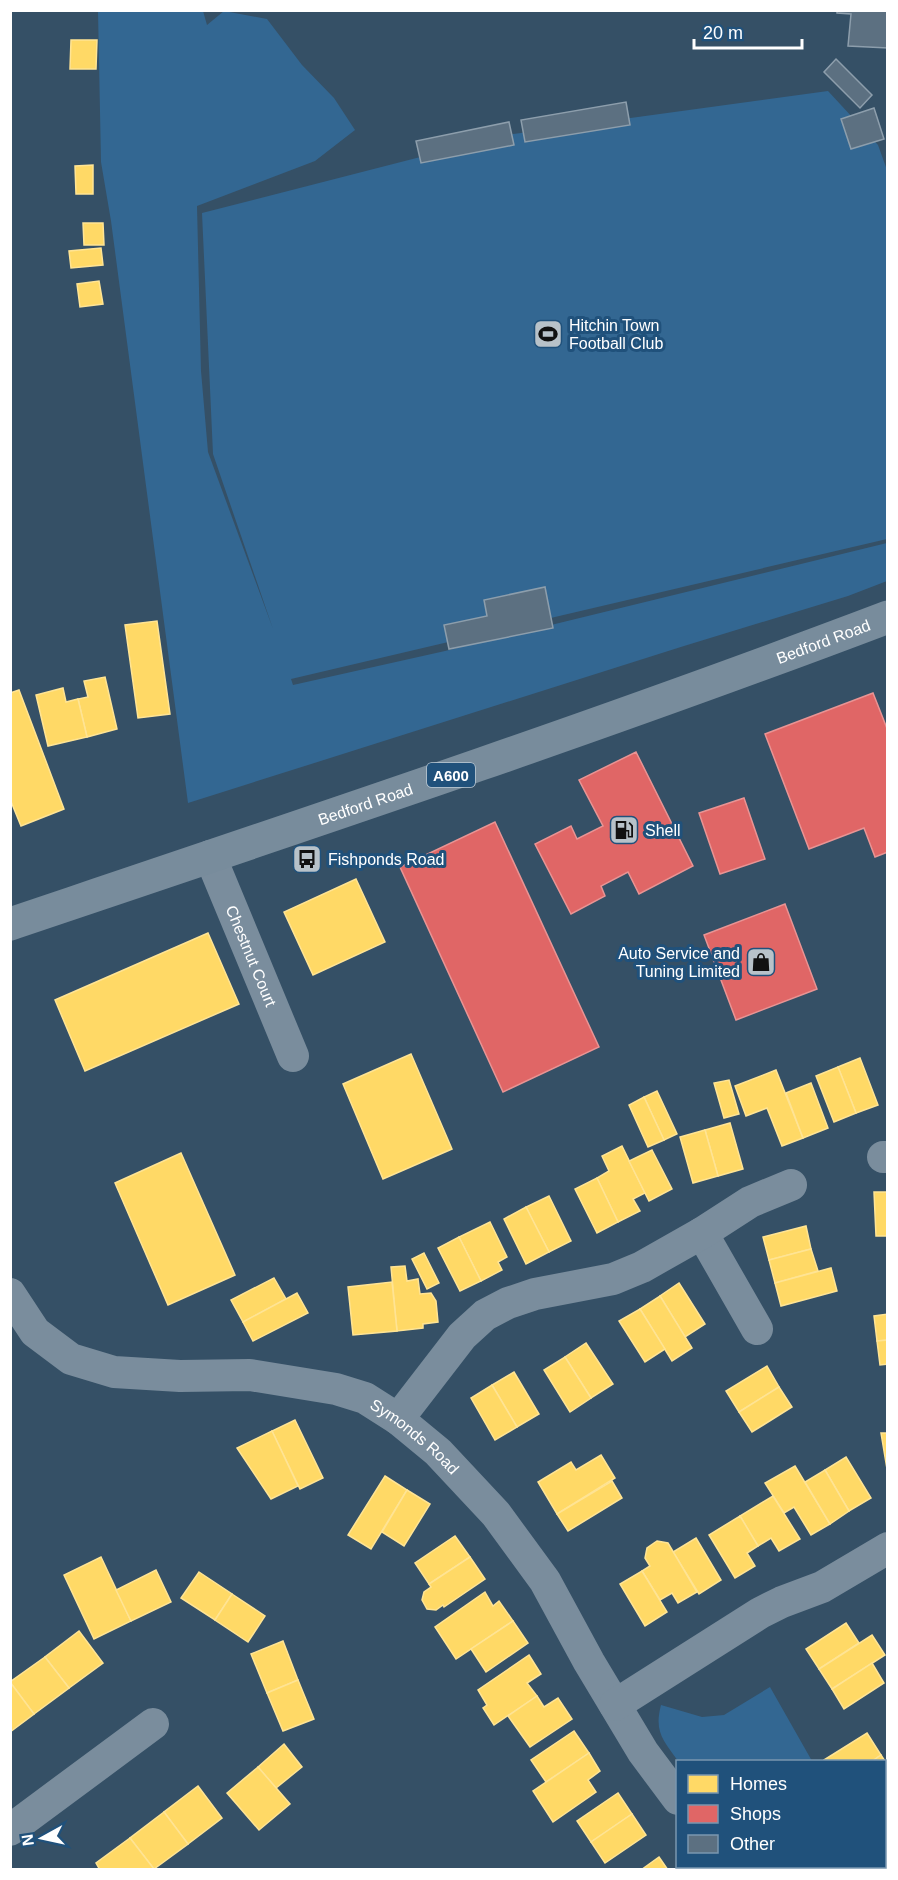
<svg xmlns="http://www.w3.org/2000/svg" width="898" height="1880" font-family="Helvetica,sans-serif">
	<style>
		.green { fill: #336792 }
		.homes { fill: #ffd966; stroke: #ffe494; stroke-width: 1.5 }
		.shops { fill: #e06666; stroke: #e99494; stroke-width: 1.5 }
		.building { fill: #5c7081; stroke: #8d9eac; stroke-width: 1.5 }
		.lines { fill: none; stroke-linecap: round; stroke-linejoin: round }
		.street { stroke: #7a8d9d; stroke-width: 32 }
		.primary { stroke: #788c9c; stroke-width: 33 }
		.labels { text-anchor: middle; dominant-baseline: central; stroke-width: 6; stroke-linejoin: round; paint-order: stroke }
		.shield { fill: #20517b; stroke: #bccbd7; stroke-width: 1.5 }
		.shield-label { font-size: 15px; font-weight: bold; fill: #fff }
		.poi-label { font-size: 16px; fill: #fff; stroke: #20517b; text-anchor: start }
		.street-label { font-size: 16px; fill: #fff; stroke: #20517b }
	</style>
	<rect width="100%" height="100%" fill="#355066"/>
	<g class="green">
		<path d="M98,11H203L207,25L224,11L267,19L302,65L334,98L355,130L315,161L197,206L201,371L208,452L273,629L213,454L202,213L506,135L828,91L878,145L887,170V539L291,679L293,685L445,651L887,543V581L848,596L684,646L188,803L111,221L101,162Z"/>
		<path d="M770,1687L812,1761H678C663,1740 654,1732 661,1705L702,1717L724,1715Z"/>
	</g>
	<g class="homes">
		<path d="M71,40H97L96,69H70Z"/>
		<path d="M93,165V194H76L75,166Z"/>
		<path d="M83,223H103L104,245H84Z"/>
		<path d="M101,248L103,265L71,268L69,251Z"/>
		<path d="M99,281L103,304L80,307L77,284Z"/>
		<path d="M157,621L170,714L138,718L125,625Z"/>
		<path d="M105,677L117,729L87,737L78,699L88,697L84,681Z"/>
		<path d="M63,688L66,702L78,699L87,737L48,746L36,695Z"/>
		<path d="M19,690L64,809L21,826L10,799V693Z"/>
		<path d="M356,879L385,942L313,975L284,912Z"/>
		<path d="M208,933L239,1004L85,1071L55,1000Z"/>
		<path d="M411,1054L452,1149L383,1179L343,1084Z"/>
		<path d="M860,1058L878,1105L856,1113L838,1067Z"/>
		<path d="M838,1067L856,1113L834,1122L816,1076Z"/>
		<path d="M776,1070L803,1138L782,1146L767,1108L746,1116L735,1086Z"/>
		<path d="M729,1080L739,1114L724,1118L714,1083Z"/>
		<path d="M811,1083L828,1128L803,1138L786,1093Z"/>
		<path d="M657,1091L677,1134L664,1140L644,1097Z"/>
		<path d="M644,1097L664,1140L648,1147L629,1105Z"/>
		<path d="M730,1123L743,1169L718,1176L705,1130Z"/>
		<path d="M705,1130L718,1176L693,1183L680,1137Z"/>
		<path d="M622,1146L645,1193L633,1199L640,1211L618,1222L597,1178L609,1171L602,1156Z"/>
		<path d="M652,1150L672,1189L649,1201L629,1161Z"/>
		<path d="M181,1153L235,1275L168,1305L115,1183Z"/>
		<path d="M597,1178L618,1222L597,1233L575,1189Z"/>
		<path d="M874,1192H888V1236H876Z"/>
		<path d="M549,1196L571,1241L549,1252L526,1207Z"/>
		<path d="M526,1207L549,1252L526,1264L504,1219Z"/>
		<path d="M490,1222L507,1257L498,1262L502,1270L481,1281L459,1237Z"/>
		<path d="M806,1226L811,1249L769,1260L763,1237Z"/>
		<path d="M459,1237L481,1281L460,1291L438,1248Z"/>
		<path d="M811,1249L818,1271L775,1283L769,1260Z"/>
		<path d="M424,1253L439,1283L427,1289L412,1259Z"/>
		<path d="M405,1266L407,1281L418,1279L420,1294L431,1293L436,1301L438,1322L423,1324V1328L397,1331L391,1267Z"/>
		<path d="M831,1268L837,1291L781,1306L775,1283Z"/>
		<path d="M274,1278L286,1299L243,1322L231,1300Z"/>
		<path d="M392,1282L397,1331L353,1335L348,1287Z"/>
		<path d="M679,1283L705,1324L685,1337L660,1296Z"/>
		<path d="M297,1293L308,1313L253,1341L243,1322Z"/>
		<path d="M660,1296L692,1348L672,1361L640,1309Z"/>
		<path d="M640,1309L665,1349L645,1362L619,1321Z"/>
		<path d="M888,1314V1340L877,1341L874,1316Z"/>
		<path d="M888,1340V1364L880,1365L877,1341Z"/>
		<path d="M586,1343L613,1384L591,1398L565,1357Z"/>
		<path d="M565,1357L591,1398L570,1412L544,1370Z"/>
		<path d="M767,1366L779,1387L739,1412L726,1391Z"/>
		<path d="M514,1372L539,1414L517,1427L492,1385Z"/>
		<path d="M492,1385L517,1427L495,1440L471,1398Z"/>
		<path d="M779,1387L792,1407L752,1432L739,1412Z"/>
		<path d="M295,1420L323,1478L300,1489L272,1431Z"/>
		<path d="M272,1431L298,1486L271,1499L237,1448Z"/>
		<path d="M881,1433H888V1475Z"/>
		<path d="M601,1455L615,1478L557,1514L538,1482L571,1462L576,1470Z"/>
		<path d="M846,1457L871,1498L849,1511L825,1470Z"/>
		<path d="M795,1466L830,1524L811,1535L794,1507L784,1513L765,1483Z"/>
		<path d="M825,1470L849,1511L830,1524L805,1482Z"/>
		<path d="M385,1476L407,1490L371,1549L348,1535Z"/>
		<path d="M612,1481L622,1498L568,1531L557,1514Z"/>
		<path d="M407,1490L430,1504L404,1546L382,1532Z"/>
		<path d="M773,1496L800,1539L779,1551L771,1538L758,1546L740,1516Z"/>
		<path d="M740,1516L758,1546L747,1553L755,1566L735,1578L709,1535Z"/>
		<path d="M455,1536L470,1557L429,1584L415,1563Z"/>
		<path d="M696,1538L721,1580L699,1594L673,1552Z"/>
		<path d="M657,1541L668,1543L697,1592L678,1603L672,1593L660,1600L642,1571L650,1566L645,1558L647,1548Z"/>
		<path d="M101,1557L131,1621L94,1639L64,1575Z"/>
		<path d="M470,1557L485,1579L444,1607L443,1605L436,1610L427,1609L422,1600L424,1592L431,1587L429,1584Z"/>
		<path d="M156,1570L171,1602L131,1621L116,1590Z"/>
		<path d="M642,1571L667,1612L645,1626L620,1584Z"/>
		<path d="M199,1572L232,1594L215,1620L181,1598Z"/>
		<path d="M485,1592L493,1606L499,1601L513,1621L456,1659L435,1627Z"/>
		<path d="M232,1594L265,1616L248,1642L215,1620Z"/>
		<path d="M513,1621L528,1643L486,1672L471,1649Z"/>
		<path d="M846,1623L859,1643L819,1669L806,1649Z"/>
		<path d="M79,1631L103,1663L69,1688L45,1657Z"/>
		<path d="M872,1635L885,1655L832,1689L819,1669Z"/>
		<path d="M283,1641L298,1680L267,1693L251,1654Z"/>
		<path d="M529,1655L541,1674L527,1683L537,1696L494,1725L483,1708L487,1705L478,1690Z"/>
		<path d="M45,1657L69,1688L34,1714L10,1682Z"/>
		<path d="M872,1663L884,1683L844,1709L832,1689Z"/>
		<path d="M298,1680L314,1719L283,1731L267,1693Z"/>
		<path d="M10,1682L34,1714L10,1732Z"/>
		<path d="M537,1696L544,1707L558,1698L572,1719L530,1747L508,1716Z"/>
		<path d="M574,1731L589,1753L546,1782L531,1760Z"/>
		<path d="M867,1733L881,1755L871,1762H826L824,1760Z"/>
		<path d="M284,1744L302,1767L276,1788L258,1767Z"/>
		<path d="M589,1753L600,1771L588,1780L596,1792L553,1822L533,1791Z"/>
		<path d="M881,1755L888,1766V1782L884,1784V1762H871Z"/>
		<path d="M258,1767L290,1804L259,1830L227,1793Z"/>
		<path d="M198,1786L222,1818L188,1844L164,1812Z"/>
		<path d="M618,1793L632,1814L591,1842L577,1821Z"/>
		<path d="M164,1812L188,1844L154,1869L130,1838Z"/>
		<path d="M632,1814L646,1835L605,1863L591,1842Z"/>
		<path d="M130,1838L154,1869L100,1870L96,1863Z"/>
		<path d="M659,1857L668,1870H641Z"/>
	</g>
	<g class="shops">
		<path d="M873,693L888,731V852L875,857L864,828L809,849L765,734Z"/>
		<path d="M636,752L693,866L639,894L628,872L601,886L605,896L571,914L535,844L571,826L577,839L603,826L579,780Z"/>
		<path d="M744,798L765,859L720,874L699,813Z"/>
		<path d="M495,822L599,1047L503,1092L400,867Z"/>
		<path d="M785,904L817,989L736,1020L704,935Z"/>
	</g>
	<g class="building">
		<path d="M837,10H888V48L848,46L851,14L837,13Z"/>
		<path d="M836,59L872,95L860,108L824,72Z"/>
		<path d="M626,102L630,125L525,142L521,120Z"/>
		<path d="M874,108L884,139L851,149L841,119Z"/>
		<path d="M509,122L514,145L421,163L416,141Z"/>
		<path d="M545,587L553,628L449,649L444,625L487,616L484,600Z"/>
	</g>
	<g class="lines">
		<g class="street">
			<path id="s1" d="M210,856L293,1056"/>
			<path d="M883,1157H888"/>
			<path d="M702,1233L757,1329"/>
			<path id="s2" d="M10,1294L35,1332L71,1359L114,1372L180,1376L250,1375L336,1389L365,1398L398,1419L438,1452L496,1514L545,1581L589,1662L643,1752L678,1799"/>
			<path d="M398,1419L462,1336L485,1315L508,1303L535,1294L613,1279L642,1267L702,1233L750,1202L791,1185"/>
			<path d="M615,1705L760,1613L782,1602L822,1587L888,1548"/>
			<path d="M10,1830L153,1724"/>
			<path d="M884,1832L888,1830"/>
			<path d="M727,1866L729,1870"/>
			<path d="M832,1870L838,1866"/>
		</g>
		<path class="primary" id="s3" d="M10,924C304,825 598,727 888,617"/>
	</g>
	<defs>
		<g id="stadium-square" transform="scale(1.5)"><rect x="-9" y="-9" width="18" height="18" rx="4" fill="#b8c2c9" stroke="#20517b"/><path d="M0-5a6.5 5 0 1 0 0 10a6.5 5 0 1 0 0-10ZM-3.5-1.8h7v3.6h-7Z" fill="#111"/></g>
		<g id="fuel-square" transform="scale(1.5)"><rect x="-9" y="-9" width="18" height="18" rx="4" fill="#b8c2c9" stroke="#20517b"/><path d="M-5.5-6h7V0h2V4h1.3V-2.5L3-4.5l.8-.8L6-3V5H2.5V1h-1V6h-7ZM-4.2-4.7v3.2H.2V-4.7Z" fill="#111"/></g>
		<g id="bus-square" transform="scale(1.5)"><rect x="-9" y="-9" width="18" height="18" rx="4" fill="#b8c2c9" stroke="#20517b"/><path d="M-5-6H5V4H4V6H2V4H-2V6H-4V4H-5ZM-3.5-4V0h7V-4ZM-3.5 1.2v1.5H-2V1.2ZM2 1.2v1.5H3.5V1.2Z" fill="#111"/></g>
		<g id="shop-square" transform="scale(1.5)"><rect x="-9" y="-9" width="18" height="18" rx="4" fill="#b8c2c9" stroke="#20517b"/><path d="M-5-2.5h2.3a2.7 3.5 0 0 1 5.4 0H5L5.5 6h-11ZM-1.5-2.5h3a1.5 2.3 0 0 0-3 0Z" fill="#111"/></g>
	</defs>
	<g fill-rule="evenodd">
		<use href="#stadium-square" x="548" y="334"/>
		<use href="#fuel-square" x="624" y="830"/>
		<use href="#bus-square" x="307" y="859"/>
		<use href="#shop-square" x="761" y="962"/>
	</g>
	<g class="labels">
		<rect class="shield" x="427" y="763" width="48" height="24" rx="4.5"/>
		<g class="shield-label">
			<text x="451" y="775">A600</text>
		</g>
		<g class="poi-label">
			<text x="569" y="325">Hitchin Town<tspan x="569" dy="18">Football Club</tspan></text>
			<text x="645" y="830">Shell</text>
			<text x="328" y="859">Fishponds Road</text>
			<text x="740" y="953" text-anchor="end">Auto Service and<tspan x="740" dy="18">Tuning Limited</tspan></text>
		</g>
		<g class="street-label">
			<text stroke="none"><textPath href="#s3" startOffset="861">Bedford Road</textPath></text>
			<text stroke="none"><textPath href="#s3" startOffset="375">Bedford Road</textPath></text>
			<text stroke="none"><textPath href="#s1" startOffset="108">Chestnut Court</textPath></text>
			<text stroke="none"><textPath href="#s2" startOffset="452">Symonds Road</textPath></text>
		</g>
	</g>
	<rect width="898" height="1880" fill="none" stroke="#ffffff" stroke-width="24"/>
	<rect x="676" y="1760" width="210" height="108" fill="#20517b" stroke="#7997b0" stroke-width="1.5"/>
	<rect x="688" y="1775" width="30" height="18" fill="#ffd966" stroke="#7997b0" stroke-width="1.5"/>
	<text x="730" y="1790" font-size="18" fill="#ffffff">Homes</text>
	<rect x="688" y="1805" width="30" height="18" fill="#e06666" stroke="#7997b0" stroke-width="1.5"/>
	<text x="730" y="1820" font-size="18" fill="#ffffff">Shops</text>
	<rect x="688" y="1835" width="30" height="18" fill="#5c7081" stroke="#7997b0" stroke-width="1.5"/>
	<text x="730" y="1850" font-size="18" fill="#ffffff">Other</text>
	<g transform="translate(42 1838) rotate(262)" stroke="#20517b" stroke-width="4.5" paint-order="stroke">
	<path d="M0-4.5L10 22L0 15L-10 22Z" fill="#ffffff"/>
	<text y="-9" font-size="16" font-weight="bold" text-anchor="middle" fill="#ffffff">N</text>
	</g>
	<path d="M694 39v9h108v-9" fill="none" stroke="#ffffff" stroke-width="3"/>
	<text x="703" y="39" font-size="18" fill="#ffffff" stroke="#20517b" stroke-width="4.5" paint-order="stroke">20 m</text>
</svg>
